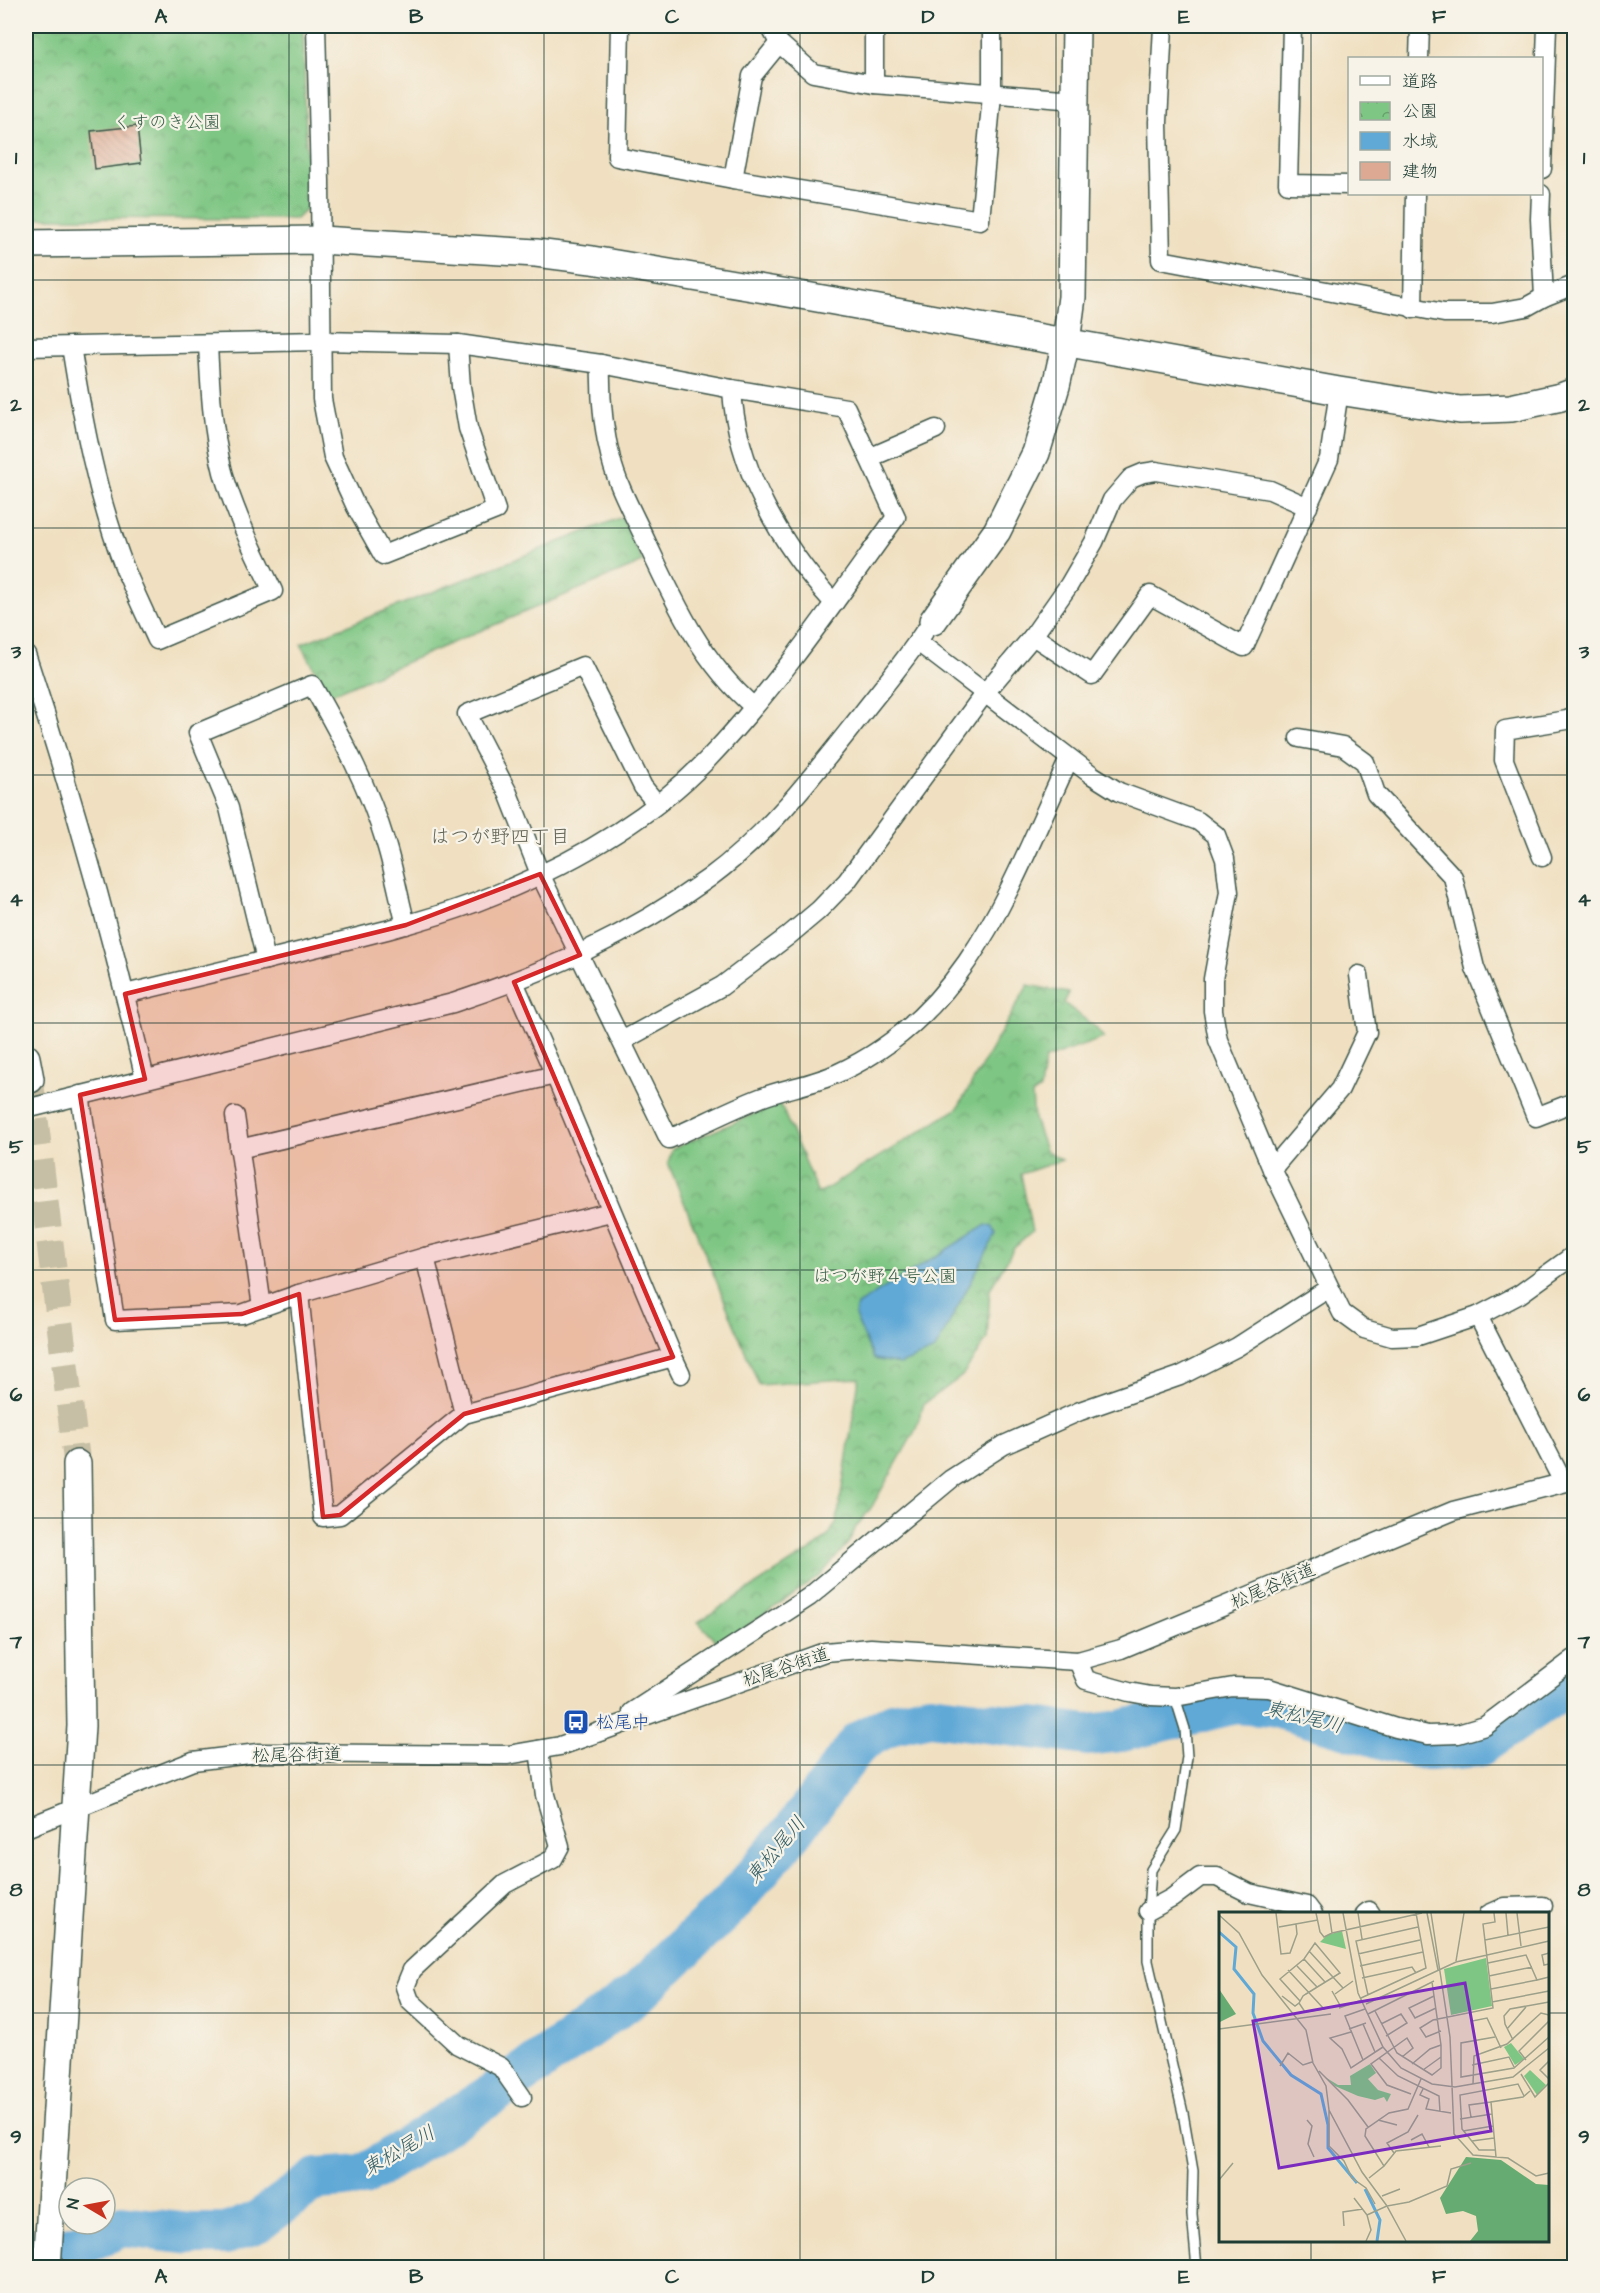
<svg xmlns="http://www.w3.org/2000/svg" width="1600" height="2293" font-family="'Architects Daughter','Klee One',sans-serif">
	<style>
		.park { fill: url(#park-crowns); stroke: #4e825c; stroke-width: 1.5 }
		.water { fill: #60a9d7; stroke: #407386; stroke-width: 1.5 }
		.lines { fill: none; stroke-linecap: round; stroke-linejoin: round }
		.river { stroke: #60a9d7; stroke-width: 42 }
		.building { fill: url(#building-back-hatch) }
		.secondary-tunnel { stroke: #c6bfa5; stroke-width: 27; stroke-dasharray: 27 14; stroke-linecap: butt }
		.lane-casing { stroke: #3e5549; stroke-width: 12 }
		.street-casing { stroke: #3e5549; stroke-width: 21 }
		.secondary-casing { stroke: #3e5549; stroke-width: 30 }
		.lane { stroke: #fff; stroke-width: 9 }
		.street { stroke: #fff; stroke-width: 18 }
		.secondary { stroke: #fff; stroke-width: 27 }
		.marked { fill: #d62828; fill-opacity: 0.2; stroke: #d62828; stroke-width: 4.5; stroke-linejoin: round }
		.grid { fill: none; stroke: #1f3d34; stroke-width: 1.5; stroke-opacity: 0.55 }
		.labels { text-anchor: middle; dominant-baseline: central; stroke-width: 4.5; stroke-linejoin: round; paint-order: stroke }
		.park-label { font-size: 18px; fill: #375f48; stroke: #f7f3e8 }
		.street-label { font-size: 18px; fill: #1f3d34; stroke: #f7f3e8 }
		.transit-label { font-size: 18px; fill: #164399; stroke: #f7f3e8; text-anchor: start }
		.neighbourhood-label { font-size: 20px; fill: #626355; stroke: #f7f3e8 }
		.water-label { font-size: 20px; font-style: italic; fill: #325d65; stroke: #f7f3e8 }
		.inset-river { fill: none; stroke: #60a9d7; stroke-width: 3 }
		.inset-road { fill: none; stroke: #9c9f89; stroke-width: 1.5 }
		.view { fill: #7b2cbf; fill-opacity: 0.15; stroke: #7b2cbf; stroke-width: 3 }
		.inset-edge { fill: none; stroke: #1f3d34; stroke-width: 3 }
		.neatline { fill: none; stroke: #1f3d34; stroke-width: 2 }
		.grid-label { font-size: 20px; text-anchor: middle; font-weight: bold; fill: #1f3d34 }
	</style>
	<defs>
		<pattern id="park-crowns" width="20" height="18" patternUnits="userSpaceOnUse" patternTransform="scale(1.5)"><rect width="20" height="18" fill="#7ec683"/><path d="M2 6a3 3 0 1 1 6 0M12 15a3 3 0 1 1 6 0" fill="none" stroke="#67a26c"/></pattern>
		<pattern id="building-back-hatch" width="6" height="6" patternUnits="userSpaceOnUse" patternTransform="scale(1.5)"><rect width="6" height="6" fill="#dea993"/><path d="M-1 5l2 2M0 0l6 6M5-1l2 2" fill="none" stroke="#b38b79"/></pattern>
	</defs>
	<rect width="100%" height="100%" fill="#f7f3e8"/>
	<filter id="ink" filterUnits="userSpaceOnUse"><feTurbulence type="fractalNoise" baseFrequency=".0167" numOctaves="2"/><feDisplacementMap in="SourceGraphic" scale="12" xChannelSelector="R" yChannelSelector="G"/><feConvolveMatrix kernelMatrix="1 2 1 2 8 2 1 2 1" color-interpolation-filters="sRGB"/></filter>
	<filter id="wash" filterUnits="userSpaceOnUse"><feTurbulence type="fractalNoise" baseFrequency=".008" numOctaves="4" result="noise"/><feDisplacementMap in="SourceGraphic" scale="24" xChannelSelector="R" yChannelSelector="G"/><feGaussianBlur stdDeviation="1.35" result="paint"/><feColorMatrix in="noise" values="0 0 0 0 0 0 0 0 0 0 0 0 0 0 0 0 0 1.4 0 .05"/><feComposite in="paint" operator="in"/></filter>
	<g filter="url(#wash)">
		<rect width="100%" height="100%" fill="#f0e0c1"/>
		<g class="park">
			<path d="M26,26H303L308,207L296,219L26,218Z"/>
			<path d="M622,517L643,562L329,695L301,644Z"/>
			<path d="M1028,985L1069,993L1064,1003L1095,1027L1104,1038L1045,1059L1040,1089L1032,1095L1034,1119L1045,1150L1062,1160L1021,1174L1032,1232L1014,1248L990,1289L987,1339L962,1376L924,1404L915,1431L871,1508L856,1527L849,1542L821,1575L720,1645L698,1622L817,1546L829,1535L837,1521L859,1378L759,1385L668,1163L672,1149L780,1103L818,1194L957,1109Z"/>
		</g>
		<path class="water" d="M986,1225L993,1227L996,1234L935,1350L900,1364L874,1359L855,1316L857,1305Z"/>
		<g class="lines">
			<path class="river" d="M26,2261L87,2242L122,2226L191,2234H226L257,2222L317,2179L363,2176L507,2085L635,1995L729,1906L794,1830L859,1742L893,1723L930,1715L1088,1735L1121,1731L1235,1703L1273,1706L1399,1743L1429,1750L1479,1746L1574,1681"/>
		</g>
		<g id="blocks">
			<path class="building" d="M137,126L141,163L95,169L91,131Z"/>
		</g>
	</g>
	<g filter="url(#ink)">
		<use href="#blocks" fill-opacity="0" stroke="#3e5549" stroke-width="1.5"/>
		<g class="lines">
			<path class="secondary-tunnel" d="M30,1079L77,1464"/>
			<g class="lane-casing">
				<path id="lane" d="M1175,1697L1185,1729L1187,1757L1176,1830L1151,1870L1148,1911V1961L1183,2113L1193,2171L1192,2214L1197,2268"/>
			</g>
			<g class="street-casing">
				<g id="street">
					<path d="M316,26L320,181L322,399L333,457L356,507L383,555L496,510L468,428L461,387L458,344"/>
					<path d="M620,26L617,157L733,179L980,220L992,95V26"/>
					<path d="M770,26L779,43L813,73L874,84L1075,100"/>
					<path d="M1163,26L1158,122L1161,260L1444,313H1492L1526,307L1544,297L1574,285"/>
					<path d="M1292,26L1288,184L1350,185"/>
					<path d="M1419,58L1420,26"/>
					<path d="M874,84V26"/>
					<path d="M1542,169L1547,26"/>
					<path d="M733,179L752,76L779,43"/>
					<path d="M1541,194L1540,219L1544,297"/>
					<path d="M1413,309L1415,194"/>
					<path d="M71,346C83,422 97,497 125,569C135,593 146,616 157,640L273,591C254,552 235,514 223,472C212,430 210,386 208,344"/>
					<path d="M26,347L321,341L458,344L601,364L732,389L846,408L896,517C836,600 778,686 707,760C644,825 558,871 474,903C422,922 368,935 314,948C251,964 188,979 125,994"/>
					<path d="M601,364C600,396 603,428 611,459C618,487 633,513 645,539C674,601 701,662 754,707"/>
					<path d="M732,389C736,468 781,546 834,603"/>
					<path d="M869,458L936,429"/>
					<path d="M1033,636L1092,675L1150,595L1244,647L1329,459L1339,391"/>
					<path d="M918,642L1092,775L1119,792L1198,821L1216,835L1225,859L1229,892L1213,979V1011L1218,1040L1272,1169L1342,1313L1364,1329L1392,1337L1418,1336L1478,1316L1520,1294L1574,1255"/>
					<path d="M26,654C72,794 112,935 145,1079"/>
					<path d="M1299,738L1343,746L1365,762L1376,794L1453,877L1475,968L1536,1117L1574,1102"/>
					<path d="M657,804L643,787L583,666L467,714L508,793L540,874L669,1139C699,1126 729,1110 760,1098C785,1088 813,1085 838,1073C970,1013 1012,881 1069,759"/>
					<path d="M1542,857L1504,760L1505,730L1567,720L1574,717"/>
					<path d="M266,960L229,808L198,733L312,685C341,736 369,787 386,844C394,870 399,898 406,925"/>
					<path d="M622,1041L722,986L788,936L819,910L847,881L984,694L1033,636L1069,585L1094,542L1112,500L1131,478L1143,473L1156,471L1270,490L1308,507"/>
					<path d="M80,1095L115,1320L242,1314L299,1294L425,1257L611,1212"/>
					<path d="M26,1109L453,1003C546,972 629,936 709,878C769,834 815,773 861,715C882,688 905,661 924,632"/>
					<path d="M235,1116L262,1307"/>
					<path d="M239,1149L555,1075"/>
					<path d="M1272,1169L1340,1089L1367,1032L1359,975"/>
					<path d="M425,1257L464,1414"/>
					<path d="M299,1294L323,1517L340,1515L464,1414L673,1357L555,1075L514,982"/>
					<path d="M1478,1316L1563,1482"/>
					<path d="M673,1357L681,1374"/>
					<path d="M1078,1661L1086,1680L1129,1692L1151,1696L1175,1697L1233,1687L1269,1688L1396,1728L1428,1735L1458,1734L1485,1726L1574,1659"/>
					<path d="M632,1712L809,1597L951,1479L1004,1445L1080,1411L1180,1376L1237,1347L1329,1288"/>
					<path d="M26,1828L193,1761L258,1753L508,1755L560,1746L825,1652L871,1648L1078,1661L1121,1649L1453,1511L1574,1480"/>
					<path d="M1148,1911L1172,1898L1200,1877H1217L1249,1893L1307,1906L1313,1914"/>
					<path d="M1365,1914L1369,1911L1371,1914"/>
					<path d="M1489,1914L1505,1907L1543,1906"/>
					<path d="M522,2097L501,2067L458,2045L410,2001L405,1987L412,1970L505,1884L553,1859L560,1846L545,1795L539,1750"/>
				</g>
			</g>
			<g class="secondary-casing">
				<g id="secondary">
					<path d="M26,244L320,240L536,253L592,260L806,296L1339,391L1460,410L1511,408L1561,397L1574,392"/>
					<path d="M933,621L997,531L1036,453L1056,386L1066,342L1072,297L1076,26"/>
					<path d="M26,1058L30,1079"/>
					<path d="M47,2268L81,1726L77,1464"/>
				</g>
			</g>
			<use href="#lane" class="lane"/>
			<use href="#street" class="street"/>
			<use href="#secondary" class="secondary"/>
		</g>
	</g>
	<path class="marked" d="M540,874L580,955L514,982L673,1357L464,1414L340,1515L323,1517L299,1294L242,1314L115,1320L80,1095L145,1079L125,994L406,925Z"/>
	<path class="grid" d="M289,26V2268M544,26V2268M800,26V2268M1056,26V2268M1311,26V1914M26,280H1574M26,528H1574M26,775H1574M26,1023H1574M26,1270H1574M26,1518H1574M26,1765H1574M26,2013H1220M1548,2013H1574M1311,2240V2268"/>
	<defs>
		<g id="bus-square" transform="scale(1.35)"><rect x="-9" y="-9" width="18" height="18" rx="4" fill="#1a4fb4" stroke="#f7f3e8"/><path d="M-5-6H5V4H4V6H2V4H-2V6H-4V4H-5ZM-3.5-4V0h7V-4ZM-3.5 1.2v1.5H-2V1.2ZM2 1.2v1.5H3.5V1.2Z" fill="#fff"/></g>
	</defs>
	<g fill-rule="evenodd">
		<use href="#bus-square" x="576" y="1722"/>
	</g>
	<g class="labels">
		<g class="park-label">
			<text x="167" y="122">くすのき公園</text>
			<text x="885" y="1276">はつが野４号公園</text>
		</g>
		<g class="street-label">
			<text transform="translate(1273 1586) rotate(-23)">松尾谷街道</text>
			<text transform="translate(786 1667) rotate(-18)">松尾谷街道</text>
			<text transform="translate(297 1755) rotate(-1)">松尾谷街道</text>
		</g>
		<g class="transit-label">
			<text x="596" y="1722">松尾中</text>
		</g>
		<g class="neighbourhood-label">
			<text x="500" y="837">はつが野四丁目</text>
		</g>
		<g class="water-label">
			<text transform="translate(1304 1717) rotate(14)">東松尾川</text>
			<text transform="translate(776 1850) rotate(-50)">東松尾川</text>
			<text transform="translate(399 2151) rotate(-30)">東松尾川</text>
		</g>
	</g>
	<g transform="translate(1219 1912)">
		<rect width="330" height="330" fill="#f0e0c1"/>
		<path d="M0,77L17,102L1,110H0ZM247,245L282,248L317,272L330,273L329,329H251L259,319L257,304L244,299L227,302L221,286Z" fill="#66ab71"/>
		<path d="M123,19L127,37L101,30L108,23ZM267,46L273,94L232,103L225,57ZM292,131L305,147L296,153L285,135ZM151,152L157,161L149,167L159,178L172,182L168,190L165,185L156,188L139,184L116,174L106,165L119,173H132L131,164ZM311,158L327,173L318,183L305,164Z" fill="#7ec683"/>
		<path class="inset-river" d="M0,20L17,35L15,57L35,82L34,101L44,129L72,163L102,182L109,213V236L138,271M146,277L161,308L158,329"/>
		<path class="inset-road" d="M57,1L62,42L71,41L78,22L77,12M97,1L101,20L105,25L113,21M110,1L113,21L203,1M124,1L139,81L164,135L182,156L213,172L236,175L294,165L330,136M139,1L143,27M208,1L219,58M212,1L231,125L235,222L254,243L289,246L317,264L330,261M287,1L289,23M298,1L302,34M0,3L20,21L43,63L87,118L94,151L107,174L110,198L143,260L168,294L148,303L152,318L147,329M60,15L99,8M266,28L330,15M90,39L124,76M330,41L323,43L325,53L330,52M139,42L201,28M85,47L106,70M237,49L245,1M269,51L307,43L318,68L330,65M78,54L98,75M141,54L204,40M69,58L105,97L86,100L80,91M270,64L313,55M143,66L193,55L197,61M272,77L318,68M113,79L122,95M116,82L134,69M149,83L137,29L199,15M63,84L76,94L80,91L84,84L87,82L121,61L96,31L85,47L61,67L81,89M215,84L190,96L196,106L217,96M142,86L207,56L197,1M273,90L330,79M147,92L237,50L330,29M120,96L143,88M156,99L178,141L213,163L222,156V133L213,70M149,102L215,69M144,112L156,140M162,112L182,102L188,111L167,124M0,117L112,102M130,117L147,111M288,117L307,95M222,119L207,125L201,116L214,108L274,96L264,12L276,10L275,1M132,120L111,126L123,137L132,156L164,135M276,125L242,131V165L295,156L330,125M256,128L253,109L268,106L282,136M294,128L286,112L285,104L291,97L330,90M183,145L194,136L188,126L152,152L168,173L192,182M160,146L179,164L220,184L221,200M144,148L126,104L146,97M307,148L300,139L330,109M330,149L321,158L330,167M193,152L211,137L222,133M253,153L290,145L295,155M61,154L69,141L84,153L93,150M204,158L222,145M100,159L129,188L149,215M302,162L316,185L330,171M254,172L255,144L288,132L322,101L330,103M204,177L201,183L210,187L207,197L232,201M110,198V234L125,249L133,266L147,276L156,292M252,205L250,193L272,190M241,207L273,202M88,208L93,214L89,232L95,245M159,208L178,213M0,209V231M244,219L274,214M192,228L203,222L210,235M253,229L275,226M276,238H260L243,217L241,183L299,172L305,184M175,241L168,231L189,220L199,203M277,245L272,190L304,185L311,179M165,254L177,239L222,234M150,266L165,254L146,224L147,217L170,201L189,197L202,167M0,268L14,251M163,284L181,277M135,286L148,303M125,314L124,300L144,297M187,329L168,294L190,290L228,274L232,257L252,251"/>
		<path class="view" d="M246,71L272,219L60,256L34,109Z"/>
		<rect width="330" height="330" class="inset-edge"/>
	</g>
	<rect width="1600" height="2293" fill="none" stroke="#f7f3e8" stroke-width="66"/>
	<rect x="1348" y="57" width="195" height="138" fill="#f7f3e8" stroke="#a1aaa0" stroke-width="1.5"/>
	<rect x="1360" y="76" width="30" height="9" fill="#ffffff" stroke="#a1aaa0" stroke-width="1.5"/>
	<text x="1402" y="87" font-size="18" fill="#1f3d34">道路</text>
	<rect x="1360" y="102" width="30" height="18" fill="url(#park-crowns)" stroke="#a1aaa0" stroke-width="1.5"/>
	<text x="1402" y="117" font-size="18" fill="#1f3d34">公園</text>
	<rect x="1360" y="132" width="30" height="18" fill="#60a9d7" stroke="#a1aaa0" stroke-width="1.5"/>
	<text x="1402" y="147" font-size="18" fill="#1f3d34">水域</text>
	<rect x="1360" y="162" width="30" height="18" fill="#dea993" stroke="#a1aaa0" stroke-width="1.5"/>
	<text x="1402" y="177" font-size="18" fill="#1f3d34">建物</text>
	<g transform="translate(87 2206) rotate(280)"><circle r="28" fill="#f7f3e8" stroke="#a1aaa0" stroke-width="1.5"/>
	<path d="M0-4.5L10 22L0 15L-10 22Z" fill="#c8321e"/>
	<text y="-9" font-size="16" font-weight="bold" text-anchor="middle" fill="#1f3d34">N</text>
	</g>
	<rect x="33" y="33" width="1534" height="2227" class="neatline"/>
	<g class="grid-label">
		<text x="161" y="23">A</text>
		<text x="416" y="23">B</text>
		<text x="672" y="23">C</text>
		<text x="928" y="23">D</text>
		<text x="1184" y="23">E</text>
		<text x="1439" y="23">F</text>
		<text x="16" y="164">1</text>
		<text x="1584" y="164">1</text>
		<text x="16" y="411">2</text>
		<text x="1584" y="411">2</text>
		<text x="16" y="658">3</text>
		<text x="1584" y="658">3</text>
		<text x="16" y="906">4</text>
		<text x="1584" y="906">4</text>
		<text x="16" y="1153">5</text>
		<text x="1584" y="1153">5</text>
		<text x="16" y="1401">6</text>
		<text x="1584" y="1401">6</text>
		<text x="16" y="1648">7</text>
		<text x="1584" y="1648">7</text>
		<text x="16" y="1896">8</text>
		<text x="1584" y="1896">8</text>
		<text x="16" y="2143">9</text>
		<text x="1584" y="2143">9</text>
		<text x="161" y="2283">A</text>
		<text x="416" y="2283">B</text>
		<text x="672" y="2283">C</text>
		<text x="928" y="2283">D</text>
		<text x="1184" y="2283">E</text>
		<text x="1439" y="2283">F</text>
	</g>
</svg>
